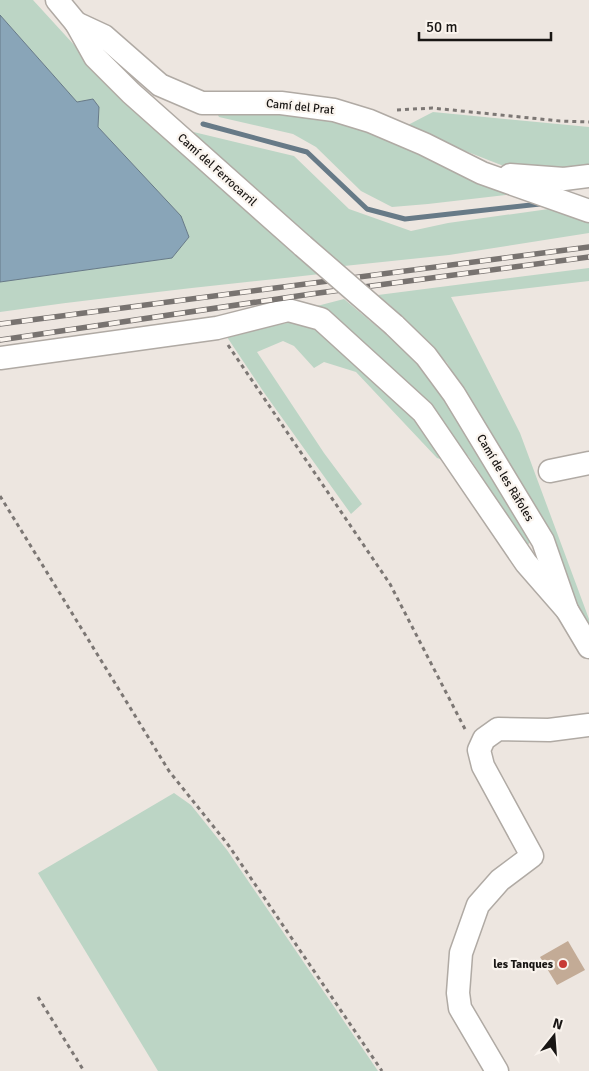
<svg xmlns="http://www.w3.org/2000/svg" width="589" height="1071" font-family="Signika,sans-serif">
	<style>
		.green { fill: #bcd5c5 }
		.water { fill: #89a5b8; stroke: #677a87 }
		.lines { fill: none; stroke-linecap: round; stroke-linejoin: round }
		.stream { stroke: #677a87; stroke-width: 5 }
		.building { fill: #c3ab96 }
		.minor-casing { stroke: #b0aaa4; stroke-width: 25 }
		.path { stroke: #7c7774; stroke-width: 3; stroke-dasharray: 4 4; stroke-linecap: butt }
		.minor { stroke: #fff; stroke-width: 22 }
		.rail-casing { stroke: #787370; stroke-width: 5.5 }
		.rail { stroke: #faf4ee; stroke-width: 4; stroke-dasharray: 11; stroke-linecap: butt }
		.minor-bridge-casing { stroke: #b0aaa4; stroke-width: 25; stroke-linecap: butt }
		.minor-bridge { stroke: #fff; stroke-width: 22 }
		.poi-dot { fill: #c83a36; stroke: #faf4ee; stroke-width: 2 }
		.labels { text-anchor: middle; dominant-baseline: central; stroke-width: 4.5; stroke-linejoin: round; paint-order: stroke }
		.street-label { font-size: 12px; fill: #191614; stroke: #faf4ee }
		.poi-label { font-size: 12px; font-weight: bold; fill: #191614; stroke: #faf4ee; text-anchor: end }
	</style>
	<rect width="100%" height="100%" fill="#ede6e0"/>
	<g class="green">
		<path d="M0,0H33L76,47L88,66L320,274C213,286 106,297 0,312V282L172,258L189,237L181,216L98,127L99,107L93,99L77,102L0,15Z"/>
		<path d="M214,108L299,110L362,123L522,193L428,204L392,207L361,191L316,147L293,134L219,117Z"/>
		<path d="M433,112L589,127V171L511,169L404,127Z"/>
		<path d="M181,129L294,156L349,209L411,231L448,223L563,207L589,217V233L449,255L344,266Z"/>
		<path d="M589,268V281L451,297L520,433L589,619V628L568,590L518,480L447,363L391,306L378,295Z"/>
		<path d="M344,299L413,357L454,405L530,542L527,546L469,457L371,356L317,306Z"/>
		<path d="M304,320L390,388L455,464L437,458L356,372L324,362L314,368L294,346L283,341L257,352L324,453L362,504L351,514L265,394L225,334Z"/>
		<path d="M174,793L191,805L227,850L378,1071H158L38,873Z"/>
	</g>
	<path class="water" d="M0,15L77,102L93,99L99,107L98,127L181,216L189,237L172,258L0,282Z"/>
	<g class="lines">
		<path class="stream" d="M203,124L307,152L367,209L405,219L540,204"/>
	</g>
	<path class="building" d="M568,941L585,970L557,985L540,957Z"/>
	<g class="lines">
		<g class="minor-casing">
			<g id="minor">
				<path d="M57,0L76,23L95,57L131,93L303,246"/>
				<path d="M76,23L104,36L160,85L202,103H281L334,110L370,121L424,144L482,173L589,211"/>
				<path d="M510,175L564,179L589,176"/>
				<path d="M394,325L426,356L454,394L543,541L567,610L589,647"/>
				<path d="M0,358L217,328L288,310L321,319L423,412L526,563L567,610"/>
				<path d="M550,471L589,463"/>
				<path d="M497,1071L460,1008L458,993L461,953L478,905L500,880L532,856L483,766L479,750L484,739L498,729L549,730L589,725"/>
			</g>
		</g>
		<g class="path">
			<path d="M397,110L432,108L560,121L589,122"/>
			<path d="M228,345L390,584L466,731"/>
			<path d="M0,496L169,771L229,846L382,1071"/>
			<path d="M38,997L84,1071"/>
		</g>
		<use href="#minor" class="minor"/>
		<g class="rail-casing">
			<g id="rail">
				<path d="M0,324L589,247"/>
				<path d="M0,340L311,294L589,257"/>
			</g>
		</g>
		<use href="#rail" class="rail"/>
		<g class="minor-bridge-casing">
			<path id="minor-bridge" d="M303,246L394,325"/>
		</g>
		<use href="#minor-bridge" class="minor-bridge"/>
	</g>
	<circle class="poi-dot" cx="563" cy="964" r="5"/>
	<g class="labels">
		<g class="street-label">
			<text transform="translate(300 107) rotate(6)">Camí del Prat</text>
			<text transform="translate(217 170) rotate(42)">Camí del Ferrocarril</text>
			<text transform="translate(505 478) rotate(59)">Camí de les Ràfoles</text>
		</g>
		<g class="poi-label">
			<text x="553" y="964">les Tanques</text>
		</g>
	</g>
	<g transform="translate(554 1036) rotate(17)" stroke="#faf4ee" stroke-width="4" paint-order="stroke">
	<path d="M0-4L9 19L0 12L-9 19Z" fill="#191614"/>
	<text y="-8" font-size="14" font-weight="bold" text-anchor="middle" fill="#191614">N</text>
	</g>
	<path d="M419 32v8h132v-8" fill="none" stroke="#191614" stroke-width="2.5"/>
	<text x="426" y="32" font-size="15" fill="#191614" stroke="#faf4ee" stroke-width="4" paint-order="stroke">50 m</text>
</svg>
